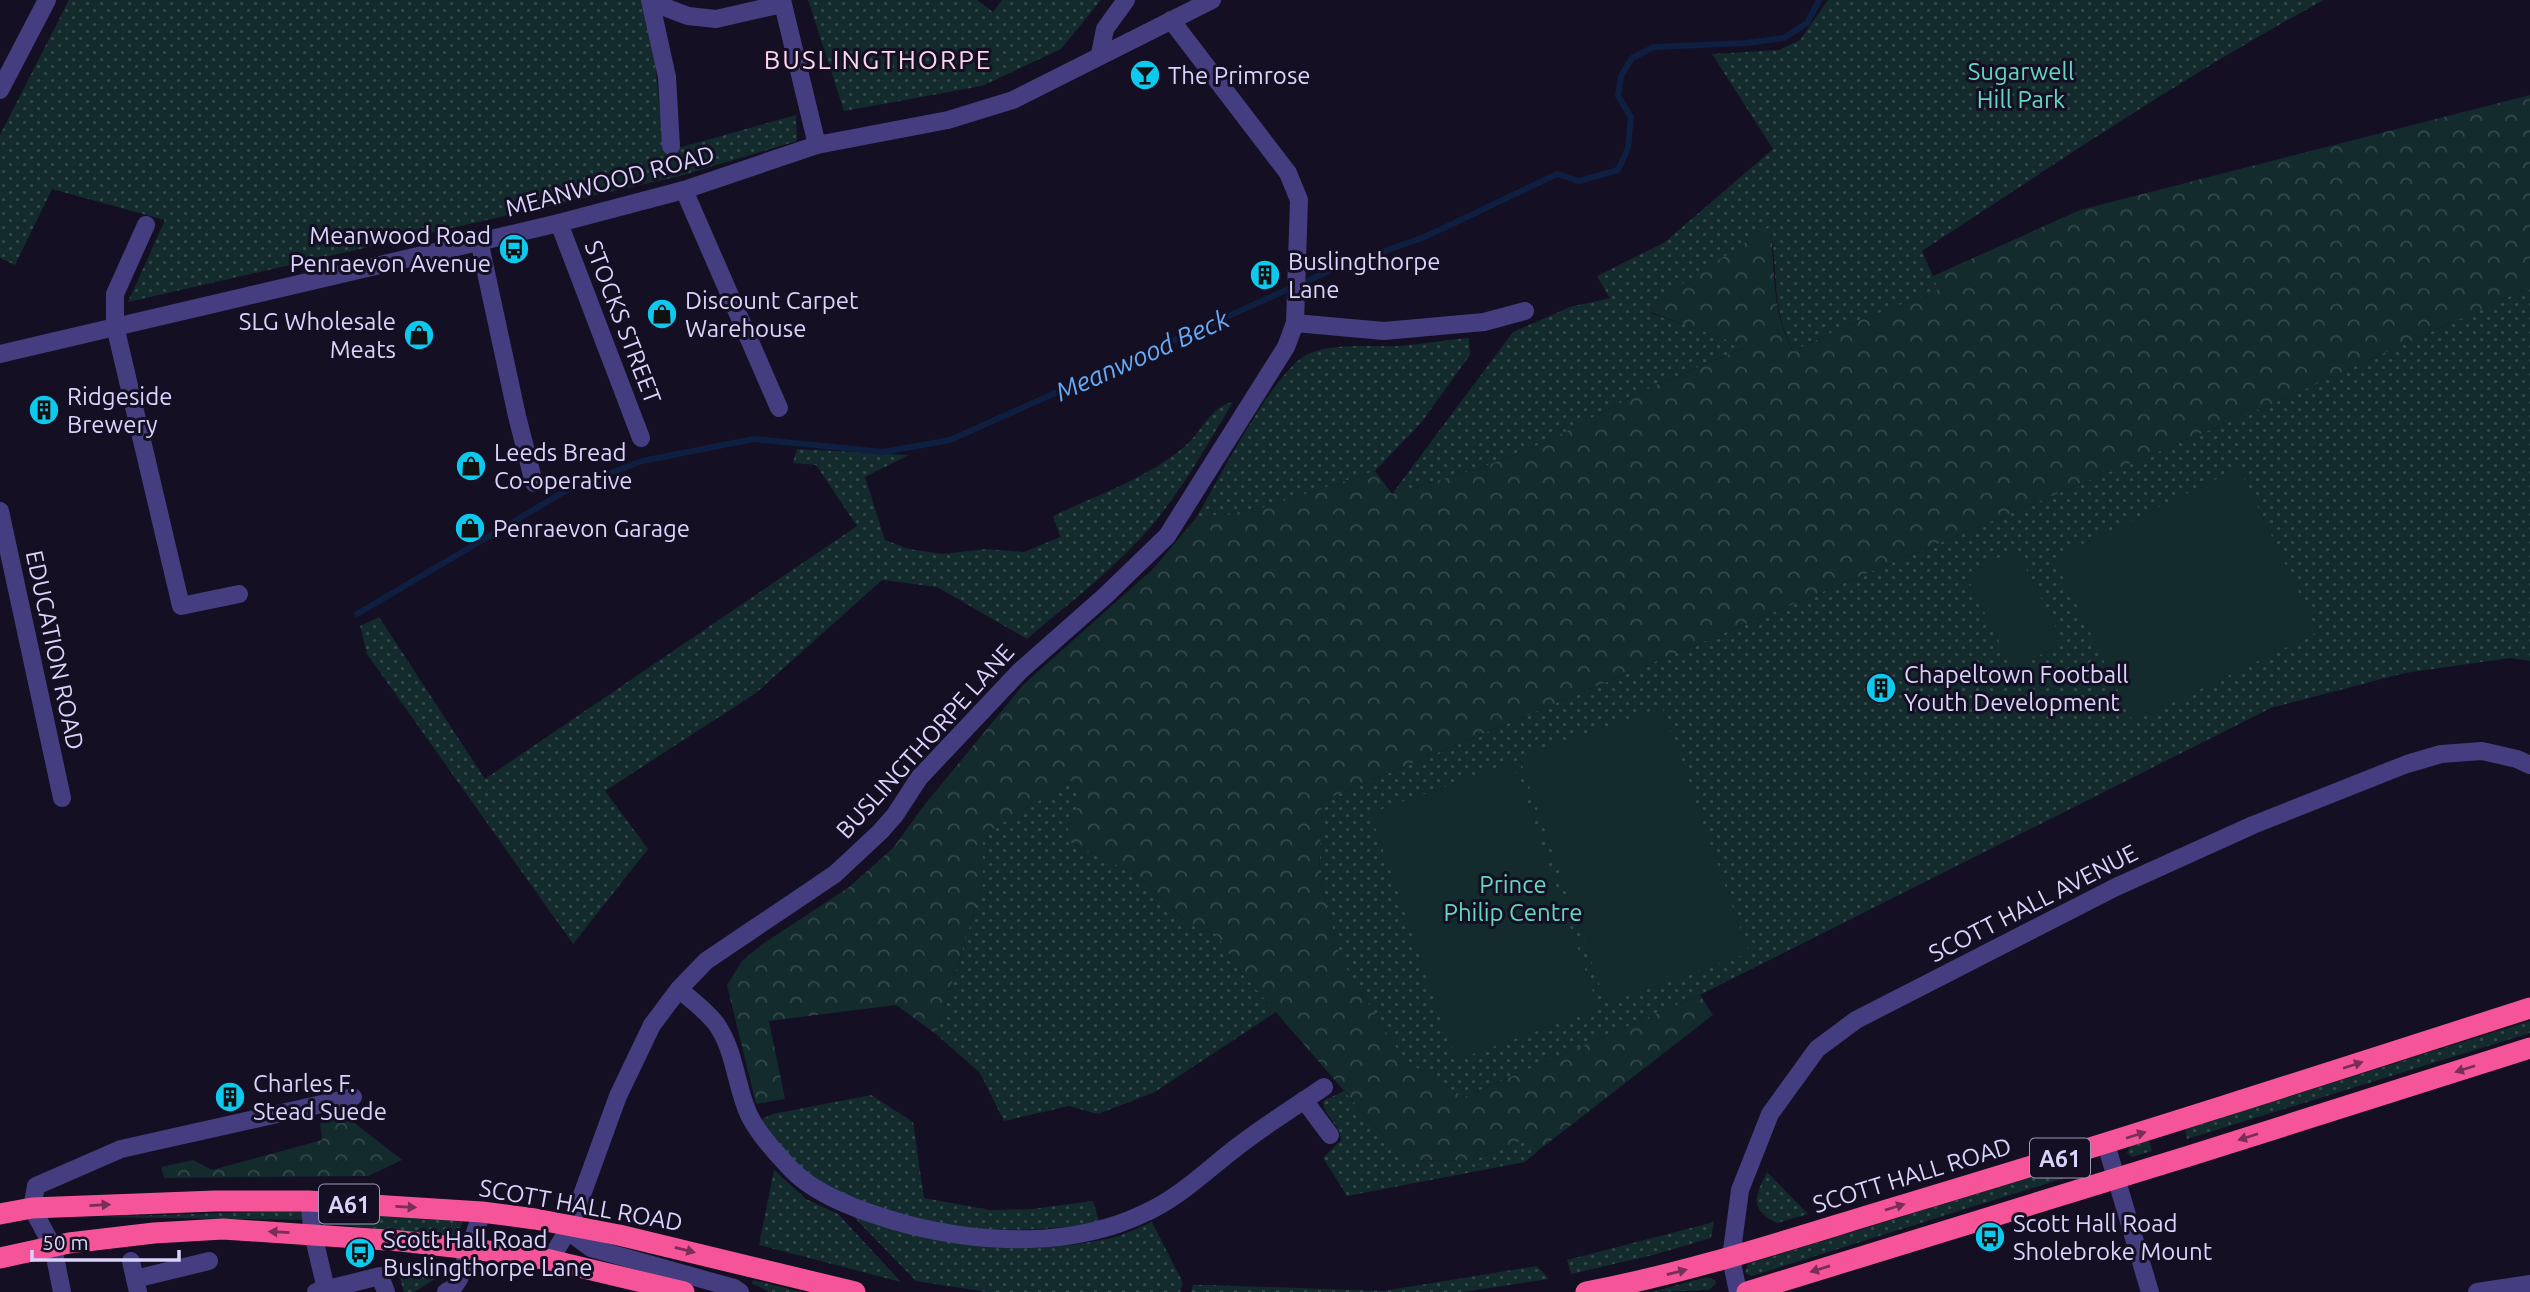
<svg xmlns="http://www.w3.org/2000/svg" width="2530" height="1292" font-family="Ubuntu,sans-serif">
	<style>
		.green { fill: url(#green-dots) }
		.forest { fill: url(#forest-crowns) }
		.pitch { fill: #132b2c }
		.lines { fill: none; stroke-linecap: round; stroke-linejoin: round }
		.stream { stroke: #0f1f42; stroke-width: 6 }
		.minor { stroke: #443d7f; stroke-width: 18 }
		.highway { stroke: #f55598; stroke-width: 21 }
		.oneway { fill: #792e57 }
		.labels { text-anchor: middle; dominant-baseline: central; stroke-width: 6; stroke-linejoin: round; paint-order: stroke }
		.shield { fill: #140f22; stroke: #9f98bb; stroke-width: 2 }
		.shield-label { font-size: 23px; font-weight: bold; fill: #dad3fc }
		.park-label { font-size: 24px; fill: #63d8c2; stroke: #140f22 }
		.poi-label { font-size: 24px; fill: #dad3fc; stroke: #140f22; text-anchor: start }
		.street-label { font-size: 24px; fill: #dad3fc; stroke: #140f22 }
		.neighbourhood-label { font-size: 26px; letter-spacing: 2px; fill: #fdd5ec; stroke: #140f22 }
		.water-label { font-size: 26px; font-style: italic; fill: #67abf6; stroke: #140f22 }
	</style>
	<defs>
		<pattern id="green-dots" width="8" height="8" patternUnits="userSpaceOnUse" patternTransform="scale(1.75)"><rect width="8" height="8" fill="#132b2c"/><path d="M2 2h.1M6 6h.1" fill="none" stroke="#35494c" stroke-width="1.8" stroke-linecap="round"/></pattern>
		<pattern id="forest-crowns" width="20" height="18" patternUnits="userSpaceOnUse" patternTransform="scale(1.75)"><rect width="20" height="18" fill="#132b2c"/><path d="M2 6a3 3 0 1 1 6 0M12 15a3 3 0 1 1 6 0" fill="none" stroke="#35494c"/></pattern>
	</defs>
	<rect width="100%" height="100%" fill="#140f22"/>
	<g class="green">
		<path d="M69,0H641L651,19L664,152L796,115L797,141L680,176L128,302L165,220L52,189L15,265L0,258V135Z"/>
		<path d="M808,0H977L993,12L1002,0H1101L1061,49L982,86L844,111Z"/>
		<path d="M1828,0H2324C2185,75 2054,165 1922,251L1939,290L1850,324L1793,351C1770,305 1779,273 1770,227L1650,313L1748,346L1649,388L1546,442L1483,467L1392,494L1513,332L1570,307L1610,298L1597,276L1665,242L1773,149L1712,54L1779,50L1800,40Z"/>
		<path d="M2530,287V661L2510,658L2405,673L2271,708L1700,995L1464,1097L1404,1060L1341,960L1319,875L1322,801L2272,404Z"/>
		<path d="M1469,338L1470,355L1421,423L1375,471L1262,508L1196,518C1216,484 1276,366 1310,353C1337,343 1371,347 1400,346C1423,344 1446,340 1469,338Z"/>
		<path d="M1233,402C1203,451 1174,506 1132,547C1100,580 1062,609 1027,639L937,587L882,580L756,693L605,791L648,849L573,944L367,654L360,626L379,617L485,779L857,526L816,465L793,463L797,449L909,455L865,477L885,540L909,549L942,554L986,549L1024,552L1060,537L1053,516C1097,495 1145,479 1183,448C1201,434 1210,406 1233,402Z"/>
		<path d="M1073,780L1083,796L1064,839L1139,876L1188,924L1216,934L1242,973L1276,1012L1155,1092L1098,1114L1069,1106L1004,1121L980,1073L936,1034L983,884V834Z"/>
		<path d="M2530,1021V1033L2187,1139L2185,1129Z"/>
		<path d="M1344,1091L1404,1160L1472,1161L1528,1138L1539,1150L1525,1162L1347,1196L1323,1158L1341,1140C1341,1125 1323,1116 1323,1101Z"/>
		<path d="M871,1095L913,1122L924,1198L990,1210L1032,1209L1093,1201L1099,1222C990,1242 822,1228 762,1119L773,1114Z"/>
		<path d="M2149,1140L2152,1151L2132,1157L2127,1153L2130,1146Z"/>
		<path d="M2068,1166L2071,1176L1752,1276L1745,1273L1748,1264Z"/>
		<path d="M774,1170L806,1199L838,1214L901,1282L759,1245Z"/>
		<path d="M1767,1172L1808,1214L1777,1223C1748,1209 1755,1197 1767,1172Z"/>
		<path d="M290,1211L302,1212V1220L91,1217Z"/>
		<path d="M334,1212L464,1220L456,1237L332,1224L329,1217Z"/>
		<path d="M853,1216C935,1246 1021,1257 1107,1239C1122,1236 1137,1228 1152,1222L1183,1283L1180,1292H987L916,1281Z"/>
		<path d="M1714,1222L1711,1238L1653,1255L1571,1274L1567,1260Z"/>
		<path d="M401,1265L438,1270L440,1276L414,1292H404L398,1273Z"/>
		<path d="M1537,1266L1549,1279L1462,1292H1191L1193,1285H1210L1383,1291Z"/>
		<path d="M1706,1277L1715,1280L1716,1284L1709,1290L1652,1292Z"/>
		<path d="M753,1280L802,1292H769L752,1283Z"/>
	</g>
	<g class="forest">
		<path d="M2530,95V287L2272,404L1322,801L1319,875L1341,960L1404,1060L1464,1097L1700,995L1713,1015L1539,1150L1528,1138L1472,1161L1404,1160L1242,973L1216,934L1188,924L1139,876L1064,839L1082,797L1073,780L983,835V884L936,1034L896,1005L769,1021L785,1099L756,1104L727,985L742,961L761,945L848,888L893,848L925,804L1024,684L1153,569L1196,518L1262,508L1375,471L1392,494L1483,467L1546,442L1649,388L1746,347L1650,312L1677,287L1771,226C1774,269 1772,314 1793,351L1850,324L1938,290L1933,276L2080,210Z"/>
		<path d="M354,1111L356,1124L402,1160L368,1176L164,1178L161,1167L193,1160L212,1170L322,1140L320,1123Z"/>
	</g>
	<g class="pitch">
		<path d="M2239,468L2318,632L2133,722L2054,558Z"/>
		<path d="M2016,549L2064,643L2013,669L1965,574Z"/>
		<path d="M1662,707L1749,953L1606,1003L1519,757Z"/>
		<path d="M1513,763L1599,1009L1456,1060L1370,813Z"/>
	</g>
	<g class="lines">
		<path class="stream" d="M357,614L569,489L642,461L754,439L883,452L950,440L1327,272L1427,236L1557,174L1579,181L1618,170L1628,148L1631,117L1618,96L1621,76L1632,58L1654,47L1746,43L1784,38L1807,23L1819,0"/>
		<g class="minor">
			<path d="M650,0L667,77L671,146"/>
			<path d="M782,0L817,145"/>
			<path d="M651,2L688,16L716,19L782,4"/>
			<path d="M1100,54L1105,29L1126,0"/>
			<path d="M0,90L47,0"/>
			<path d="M684,190L779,408"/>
			<path d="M559,223L641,438"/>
			<path d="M146,225L115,294V326L181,606L239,594"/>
			<path d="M479,240L517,416L534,483"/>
			<path d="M1295,323L1384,331L1484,322L1525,311"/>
			<path d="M0,354L559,223L684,190L817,145L948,120L1013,100L1212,0"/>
			<path d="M0,511L62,798"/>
			<path d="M679,989C691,1000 708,1012 717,1025C735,1051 736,1087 749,1115C759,1135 776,1153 791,1169C818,1198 872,1215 909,1225C986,1244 1074,1248 1147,1212C1180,1197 1208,1169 1237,1147C1265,1125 1295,1107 1324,1087"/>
			<path d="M1304,1100L1330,1135"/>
			<path d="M2106,1144L2150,1292"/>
			<path d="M309,1201L313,1234L326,1289"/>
			<path d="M571,1225L576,1237L591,1248L734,1288L740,1292"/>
			<path d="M550,1260L571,1225L618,1096L652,1025L679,989L706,961L835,874L880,832L895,815L919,778L1020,671L1105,596L1167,536L1286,347L1295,323L1299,200L1288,173L1171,20"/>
			<path d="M131,1261L138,1292"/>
			<path d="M135,1279L209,1261"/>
			<path d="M62,1292L53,1247L32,1208L36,1186L121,1149L353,1097"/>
			<path d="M316,1292L380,1276L386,1292"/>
			<path d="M446,1292L453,1288L459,1279L482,1212"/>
			<path d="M1738,1292L1731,1258L1740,1190L1770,1114L1817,1049L1856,1020L2116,887L2253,825L2407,764L2441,754L2482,751L2517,759L2530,765"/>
			<path d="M2477,1292L2530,1284"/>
		</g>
		<g class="highway">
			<path d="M0,1214L32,1208L215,1201H309L482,1212L535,1219L619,1235L855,1292"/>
			<path d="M0,1258L69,1243L154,1233L223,1229L401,1241L505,1253L550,1260L684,1292"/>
			<path d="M1586,1292C1698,1271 1805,1234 1913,1202C2120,1140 2325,1074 2530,1008"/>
			<path d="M1747,1292L2189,1156L2530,1048"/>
		</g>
	</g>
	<defs><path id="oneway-solid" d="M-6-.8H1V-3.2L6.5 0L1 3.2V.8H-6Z" transform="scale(1.75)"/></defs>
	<g class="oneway">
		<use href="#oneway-solid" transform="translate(2353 1065) rotate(-18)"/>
		<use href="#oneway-solid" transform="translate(2465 1069) rotate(162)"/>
		<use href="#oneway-solid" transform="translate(2136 1135) rotate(-18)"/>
		<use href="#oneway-solid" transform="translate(2248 1137) rotate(162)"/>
		<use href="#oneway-solid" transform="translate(100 1205) rotate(-3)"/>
		<use href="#oneway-solid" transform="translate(406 1207) rotate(3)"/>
		<use href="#oneway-solid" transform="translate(1895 1207) rotate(-17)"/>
		<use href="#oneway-solid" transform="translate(279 1232) rotate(-177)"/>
		<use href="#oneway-solid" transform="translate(685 1250) rotate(14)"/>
		<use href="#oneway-solid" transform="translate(1820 1269) rotate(163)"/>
		<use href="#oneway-solid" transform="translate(1677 1272) rotate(-14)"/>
	</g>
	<defs>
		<g id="bar-disc" transform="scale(1.575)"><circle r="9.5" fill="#0ec9ee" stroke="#140f22"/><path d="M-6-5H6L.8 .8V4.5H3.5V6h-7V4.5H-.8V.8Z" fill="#111"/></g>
		<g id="bus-disc" transform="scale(1.575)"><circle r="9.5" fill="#0ec9ee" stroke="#140f22"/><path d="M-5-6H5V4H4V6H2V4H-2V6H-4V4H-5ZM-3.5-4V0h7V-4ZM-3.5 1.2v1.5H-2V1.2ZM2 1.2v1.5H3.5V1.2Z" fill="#111"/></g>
		<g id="building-disc" transform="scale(1.575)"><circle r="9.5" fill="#0ec9ee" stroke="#140f22"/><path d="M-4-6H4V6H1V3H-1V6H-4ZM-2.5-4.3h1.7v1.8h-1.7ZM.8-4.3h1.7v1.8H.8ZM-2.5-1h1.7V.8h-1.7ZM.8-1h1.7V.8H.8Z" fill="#111"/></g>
		<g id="shop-disc" transform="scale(1.575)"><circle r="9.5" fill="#0ec9ee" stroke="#140f22"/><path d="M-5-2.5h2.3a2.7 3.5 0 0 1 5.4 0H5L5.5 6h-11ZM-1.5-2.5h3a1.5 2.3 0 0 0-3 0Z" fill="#111"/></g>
	</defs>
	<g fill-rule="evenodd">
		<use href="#bar-disc" x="1145" y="75"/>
		<use href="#bus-disc" x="514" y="249"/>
		<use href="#building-disc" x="1265" y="275"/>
		<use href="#shop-disc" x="662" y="314"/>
		<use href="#shop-disc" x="419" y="335"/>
		<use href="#building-disc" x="44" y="410"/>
		<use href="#shop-disc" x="471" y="466"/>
		<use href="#shop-disc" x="470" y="528"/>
		<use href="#building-disc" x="1881" y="688"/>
		<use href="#building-disc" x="230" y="1097"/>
		<use href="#bus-disc" x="1990" y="1237"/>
		<use href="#bus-disc" x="360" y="1253"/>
	</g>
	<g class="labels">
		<g class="shield">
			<rect x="2030" y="1138.5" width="60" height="39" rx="5"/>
			<rect x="319" y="1184.5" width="60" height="39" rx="5"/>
		</g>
		<g class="shield-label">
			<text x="2060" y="1158">A61</text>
			<text x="349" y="1204">A61</text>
		</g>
		<g class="park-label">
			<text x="2021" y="71">Sugarwell<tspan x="2021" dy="28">Hill Park</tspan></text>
			<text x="1513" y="884">Prince<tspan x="1513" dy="28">Philip Centre</tspan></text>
		</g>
		<g class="poi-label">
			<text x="1168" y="75">The Primrose</text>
			<text x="491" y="235" text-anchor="end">Meanwood Road<tspan x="491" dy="28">Penraevon Avenue</tspan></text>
			<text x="1288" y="261">Buslingthorpe<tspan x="1288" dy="28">Lane</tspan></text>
			<text x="685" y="300">Discount Carpet<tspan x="685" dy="28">Warehouse</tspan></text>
			<text x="396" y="321" text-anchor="end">SLG Wholesale<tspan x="396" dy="28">Meats</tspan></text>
			<text x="67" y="396">Ridgeside<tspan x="67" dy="28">Brewery</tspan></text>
			<text x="494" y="452">Leeds Bread<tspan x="494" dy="28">Co-operative</tspan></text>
			<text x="493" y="528">Penraevon Garage</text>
			<text x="1904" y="674">Chapeltown Football<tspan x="1904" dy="28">Youth Development</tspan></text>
			<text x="253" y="1083">Charles F.<tspan x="253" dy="28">Stead Suede</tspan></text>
			<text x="2013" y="1223">Scott Hall Road<tspan x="2013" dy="28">Sholebroke Mount</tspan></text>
			<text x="383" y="1239">Scott Hall Road<tspan x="383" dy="28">Buslingthorpe Lane</tspan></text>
		</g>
		<g class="street-label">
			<text transform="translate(610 181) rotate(-15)">MEANWOOD ROAD</text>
			<text transform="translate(623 322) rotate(69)">STOCKS STREET</text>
			<text transform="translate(55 650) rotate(78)">EDUCATION ROAD</text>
			<text transform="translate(925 741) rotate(-48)">BUSLINGTHORPE LANE</text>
			<text transform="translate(2033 903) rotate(-27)">SCOTT HALL AVENUE</text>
			<text transform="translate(1912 1175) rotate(-17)">SCOTT HALL ROAD</text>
			<text transform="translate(581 1205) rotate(10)">SCOTT HALL ROAD</text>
		</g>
		<g class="neighbourhood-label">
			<text x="878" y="59">BUSLINGTHORPE</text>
		</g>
		<g class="water-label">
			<text transform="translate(1142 355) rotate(-24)">Meanwood Beck</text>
		</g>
	</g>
	<path d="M32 1250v10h147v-10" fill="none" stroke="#dad3fc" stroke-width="3.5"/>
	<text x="42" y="1250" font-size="21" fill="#dad3fc" stroke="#140f22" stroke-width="5" paint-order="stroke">50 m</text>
</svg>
